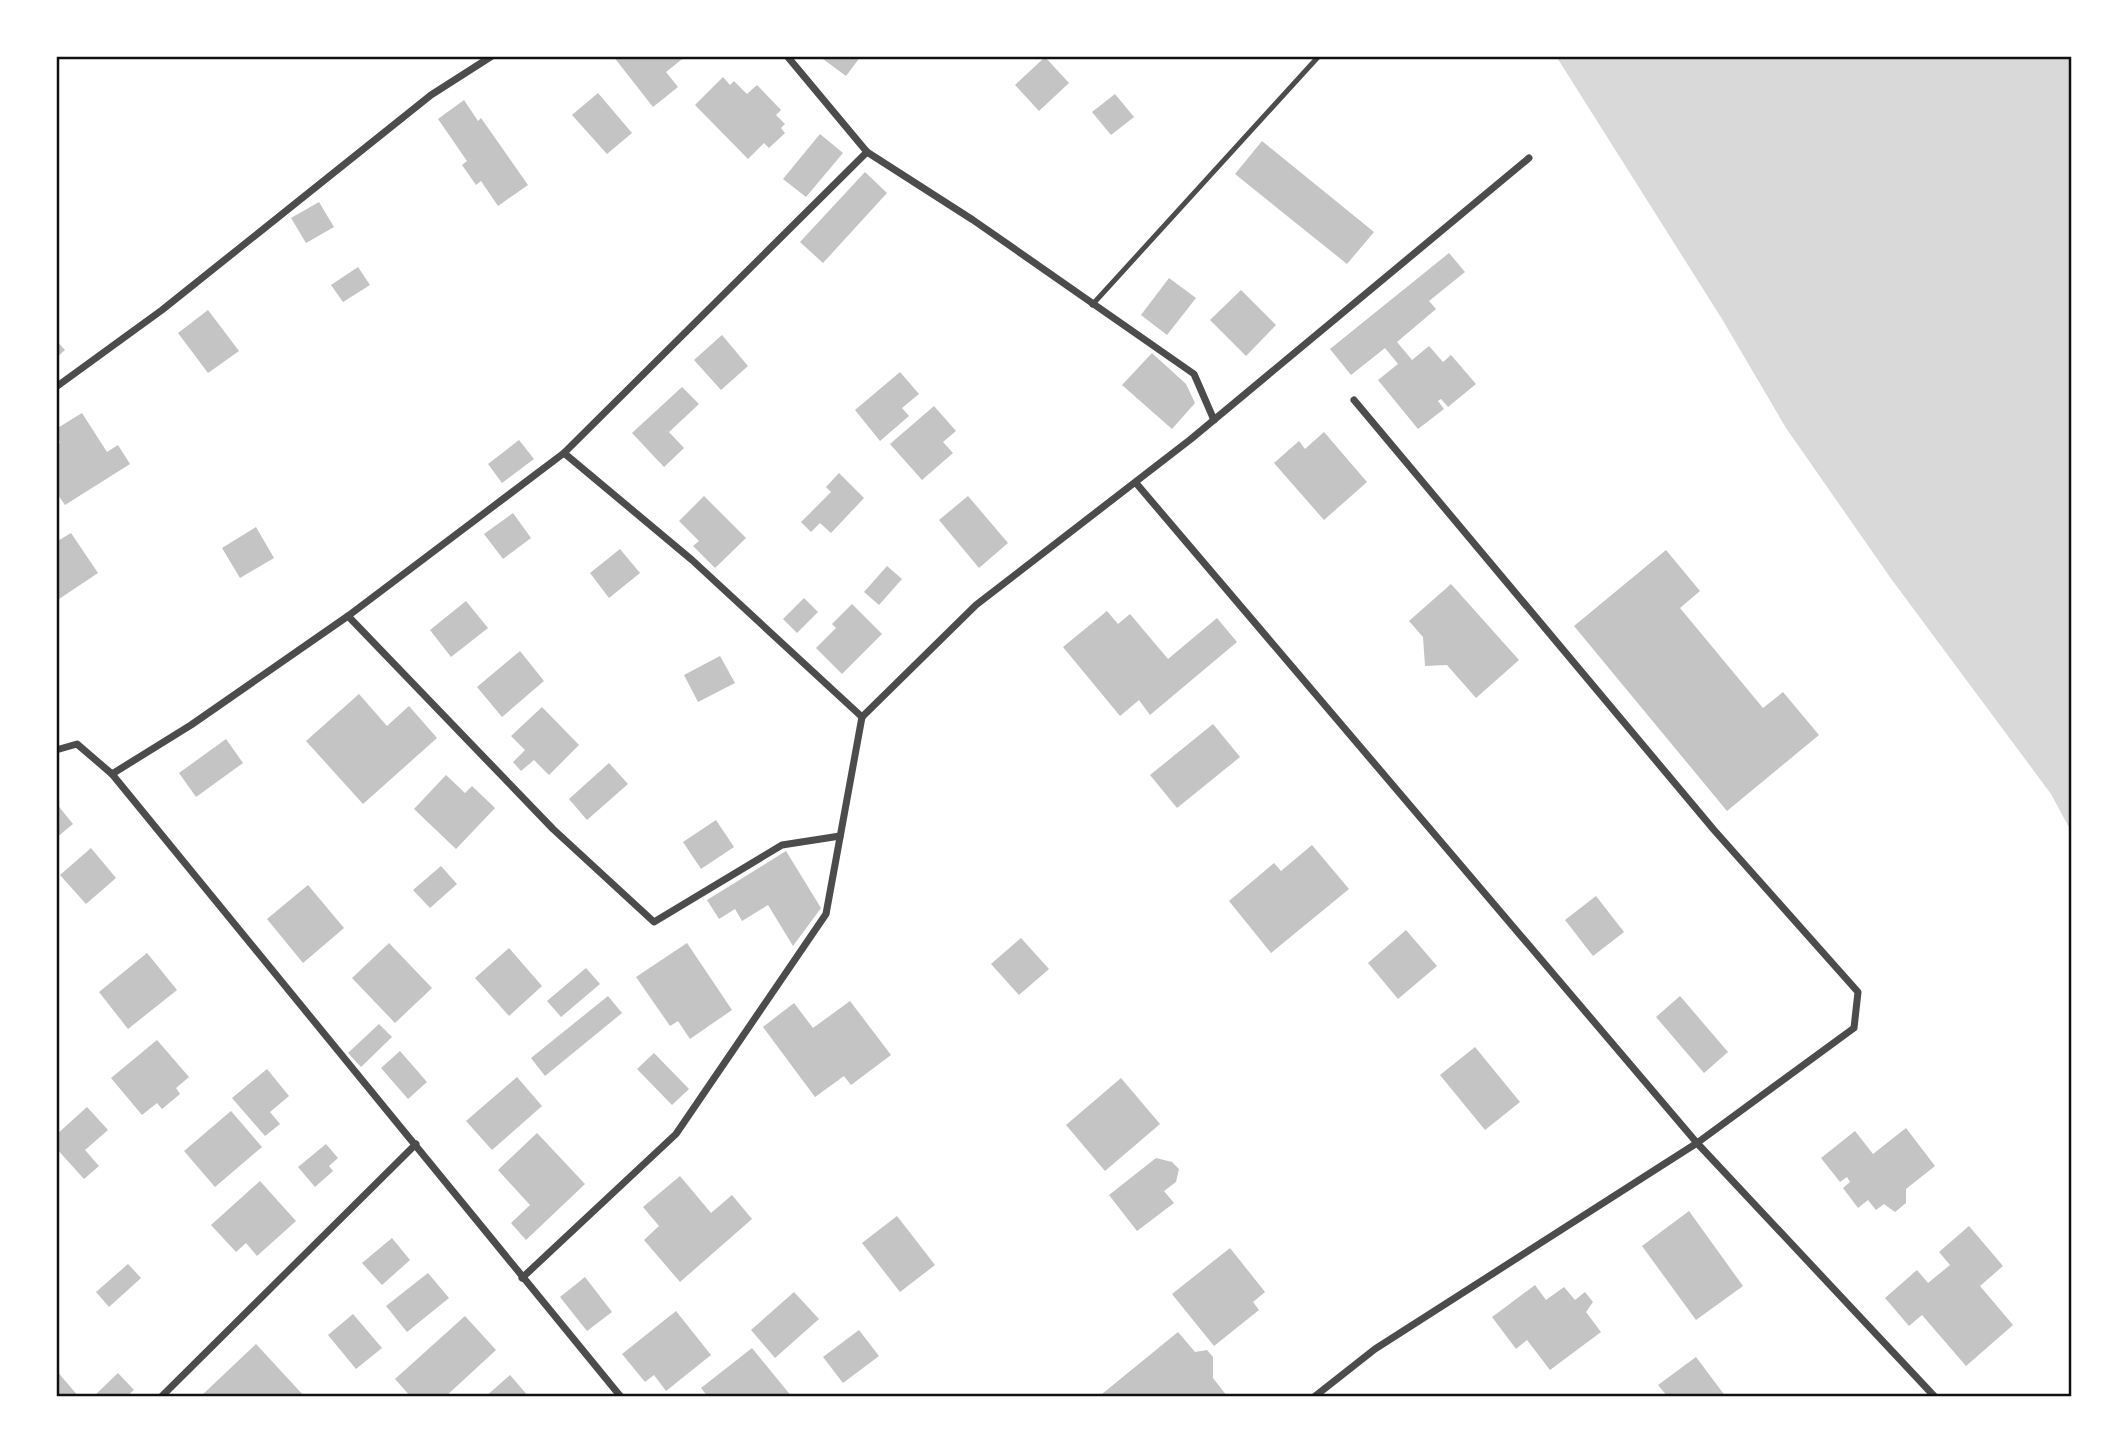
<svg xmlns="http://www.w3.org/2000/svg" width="2128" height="1453" font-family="'Libre Baskerville',serif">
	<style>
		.water { fill: #d9d9d9 }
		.building { fill: #c4c4c4 }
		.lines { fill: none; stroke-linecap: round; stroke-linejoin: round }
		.service { stroke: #4c4c4c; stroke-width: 5 }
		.minor { stroke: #4c4c4c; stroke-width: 7 }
		.neatline { fill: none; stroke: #111; stroke-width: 2.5 }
	</style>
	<rect width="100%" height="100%" fill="#fff"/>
	<path class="water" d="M1556,56H2072V833L2051,794L1892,580L1786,428L1722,319Z"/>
	<g class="building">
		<path d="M613,56H686L666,72L678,87L653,107Z"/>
		<path d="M825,56H861L846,76L823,59Z"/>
		<path d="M1045,57L1069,83L1039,111L1015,85Z"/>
		<path d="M723,77L730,85L734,81L747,94L757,85L781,110L776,115L785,124L781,128L785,133L769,148L764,143L748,159L695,105Z"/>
		<path d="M598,93L632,133L607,154L572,115Z"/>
		<path d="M1115,94L1134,117L1111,135L1092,112Z"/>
		<path d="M464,100L478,121L481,118L528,185L498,206L481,181L476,185L462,165L467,161L438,119Z"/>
		<path d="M820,134L843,153L806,197L783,179Z"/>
		<path d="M1262,141L1374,232L1347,264L1235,174Z"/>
		<path d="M865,172L887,193L823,263L800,242Z"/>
		<path d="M319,202L334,227L306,243L291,218Z"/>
		<path d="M1449,253L1465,272L1429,301L1436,309L1397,342L1412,360L1429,346L1443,362L1451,355L1476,384L1448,407L1441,399L1438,401L1444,409L1418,429L1378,380L1398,364L1385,348L1351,375L1330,349Z"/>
		<path d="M358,267L370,285L343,302L331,285Z"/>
		<path d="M1169,278L1196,298L1167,335L1141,315Z"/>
		<path d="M1241,290L1276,325L1246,356L1210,320Z"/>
		<path d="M208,310L239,351L208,373L178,333Z"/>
		<path d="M722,335L748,366L721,390L694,360Z"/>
		<path d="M56,340L65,350L56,358Z"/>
		<path d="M1152,353L1186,384L1195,403L1172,429L1122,385Z"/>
		<path d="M900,372L919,394L902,408L909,416L880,441L855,410Z"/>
		<path d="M682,387L699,404L669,432L684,448L664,467L632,433Z"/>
		<path d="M934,406L956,431L943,442L953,453L922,480L890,444Z"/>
		<path d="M82,413L107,452L118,445L130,464L65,505L56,492V445L60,443L56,429Z"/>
		<path d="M1324,432L1367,482L1324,520L1274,463L1299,441L1305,449Z"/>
		<path d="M519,440L534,459L502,483L488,464Z"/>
		<path d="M839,473L864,498L831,533L820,523L811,532L801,522L831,492L826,487Z"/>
		<path d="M704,496L746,538L715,568L693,546L699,541L679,521Z"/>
		<path d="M968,496L1008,543L979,568L939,520Z"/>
		<path d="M513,513L531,538L503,559L484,534Z"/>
		<path d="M256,527L274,558L240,578L222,548Z"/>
		<path d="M71,533L98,573L56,601V542Z"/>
		<path d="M620,549L640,573L609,598L590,573Z"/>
		<path d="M1666,550L1700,591L1680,608L1763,708L1783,692L1819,735L1727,811L1574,626Z"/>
		<path d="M887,566L902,579L879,605L864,592Z"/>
		<path d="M1451,584L1519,660L1476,698L1447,665L1425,666L1423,637L1409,621Z"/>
		<path d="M804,598L818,612L797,633L783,619Z"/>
		<path d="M466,601L488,628L451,657L430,630Z"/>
		<path d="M852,604L882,634L842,674L816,648L836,628L832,624Z"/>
		<path d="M1107,611L1118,624L1130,614L1168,659L1217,618L1237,642L1150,715L1139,700L1120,716L1063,647Z"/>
		<path d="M520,651L544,681L502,717L477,687Z"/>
		<path d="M720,656L735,683L698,702L684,675Z"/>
		<path d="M359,694L387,726L409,706L437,738L363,804L306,741Z"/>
		<path d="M542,707L579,745L549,775L534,760L521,771L513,762L525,750L511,736Z"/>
		<path d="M1213,724L1240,757L1177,808L1150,775Z"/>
		<path d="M226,739L243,763L196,797L179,773Z"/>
		<path d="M609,763L628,784L587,820L569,799Z"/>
		<path d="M446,775L465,793L472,786L495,808L456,849L414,809Z"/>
		<path d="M56,803L73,824L56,838Z"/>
		<path d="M716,820L734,847L701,869L683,842Z"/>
		<path d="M1312,845L1349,889L1271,953L1229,901L1274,863L1281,871Z"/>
		<path d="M91,848L116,878L86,904L60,875Z"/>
		<path d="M786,851L821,908L793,946L768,905L742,921L735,909L719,919L707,900Z"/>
		<path d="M441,866L457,884L430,908L413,890Z"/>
		<path d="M308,885L344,928L303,963L267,919Z"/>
		<path d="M1596,896L1624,932L1593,956L1565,920Z"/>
		<path d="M1406,930L1437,966L1398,999L1368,963Z"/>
		<path d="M1021,938L1049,969L1019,995L991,964Z"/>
		<path d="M389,943L432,988L395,1023L352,978Z"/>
		<path d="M687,943L732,1010L690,1039L678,1021L670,1026L636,977Z"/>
		<path d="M509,948L542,986L509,1016L475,978Z"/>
		<path d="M147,953L177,990L128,1029L99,992Z"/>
		<path d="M586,968L600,984L561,1017L547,1001Z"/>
		<path d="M608,996L622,1013L545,1076L531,1058Z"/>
		<path d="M1680,996L1728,1052L1704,1073L1656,1017Z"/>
		<path d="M850,1001L891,1055L851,1085L844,1076L815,1097L763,1027L794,1003L813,1028Z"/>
		<path d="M379,1024L392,1037L361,1067L348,1053Z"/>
		<path d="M157,1040L189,1077L176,1088L180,1094L162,1109L157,1103L142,1115L111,1078Z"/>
		<path d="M1475,1047L1520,1102L1485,1130L1440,1075Z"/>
		<path d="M400,1051L427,1082L408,1099L381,1068Z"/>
		<path d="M654,1053L689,1089L672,1105L637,1069Z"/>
		<path d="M267,1069L289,1096L270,1112L280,1124L265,1136L232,1098Z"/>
		<path d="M517,1077L542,1106L492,1150L466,1121Z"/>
		<path d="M1121,1078L1160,1124L1105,1171L1066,1125Z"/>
		<path d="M87,1107L108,1130L85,1150L99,1166L84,1179L56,1148V1135Z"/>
		<path d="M231,1111L262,1147L215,1187L184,1151Z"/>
		<path d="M1906,1128L1935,1166L1906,1189V1203L1895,1212L1884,1204L1876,1210L1868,1200L1858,1208L1843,1188L1850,1182L1847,1177L1840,1182L1821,1158L1855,1131L1873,1154Z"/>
		<path d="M537,1133L585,1184L526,1240L511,1223L530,1205L498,1170Z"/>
		<path d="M326,1144L338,1158L329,1166L333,1171L315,1187L298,1167Z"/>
		<path d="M1156,1158L1172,1162L1179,1169L1176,1182L1164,1191L1174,1203L1137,1231L1109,1195Z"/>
		<path d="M680,1176L711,1213L732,1195L752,1219L680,1282L644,1240L659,1226L643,1207Z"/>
		<path d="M260,1181L296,1221L257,1256L246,1243L236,1252L211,1225Z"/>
		<path d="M1689,1211L1743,1286L1696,1320L1642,1246Z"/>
		<path d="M897,1216L935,1265L900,1292L862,1243Z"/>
		<path d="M1969,1226L2003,1266L1980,1286L2013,1325L1966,1366L1922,1315L1909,1326L1885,1298L1917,1270L1928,1283L1950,1265L1939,1252Z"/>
		<path d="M392,1238L410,1260L382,1285L362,1263Z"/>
		<path d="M1230,1248L1265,1292L1253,1302L1259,1310L1214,1346L1172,1294Z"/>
		<path d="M128,1264L141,1278L109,1307L96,1292Z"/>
		<path d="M428,1273L449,1298L407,1332L386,1306Z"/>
		<path d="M585,1277L612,1312L587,1331L560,1297Z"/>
		<path d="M1535,1285L1546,1300L1564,1287L1575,1300L1585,1292L1593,1302L1586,1312L1601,1332L1550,1370L1527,1340L1516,1349L1492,1317Z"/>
		<path d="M794,1292L819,1319L775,1358L751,1330Z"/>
		<path d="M676,1311L711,1355L666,1391L654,1375L645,1382L622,1354Z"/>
		<path d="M353,1314L382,1348L356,1369L328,1335Z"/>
		<path d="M465,1316L496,1350L445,1397H411L395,1379Z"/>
		<path d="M859,1330L879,1356L843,1383L823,1357Z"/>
		<path d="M1178,1332L1195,1352L1207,1350L1213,1357V1378L1227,1396L1104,1397L1102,1394Z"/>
		<path d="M256,1344L305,1397H200Z"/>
		<path d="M752,1348L792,1397H708L701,1388Z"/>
		<path d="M1696,1357L1726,1397H1668L1658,1385Z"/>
		<path d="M56,1370L79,1397H56Z"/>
		<path d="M118,1373L134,1390L126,1397H93Z"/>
		<path d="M510,1375L529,1397H485Z"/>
	</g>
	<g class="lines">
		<path class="service" d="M1092,305L1319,56"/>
		<g class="minor">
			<path d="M787,56L867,152L973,220L1194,374L1214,420"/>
			<path d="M56,387L162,310L431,95L492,56"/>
			<path d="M564,453L692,560L862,717"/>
			<path d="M1136,483L1697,1143L1935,1397"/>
			<path d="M348,616L553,829L654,922L782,845L840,836"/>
			<path d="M862,717L976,605L1191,439L1529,158"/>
			<path d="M56,750L77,744L112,774L191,725L348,616L564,453L867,152"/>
			<path d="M112,774L621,1397"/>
			<path d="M522,1278L676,1134L826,914L862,717"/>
			<path d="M161,1397L416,1144"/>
			<path d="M1314,1397L1375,1349L1697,1143L1854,1028L1858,992L1714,830L1354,400"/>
		</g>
	</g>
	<rect width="2128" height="1453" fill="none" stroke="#ffffff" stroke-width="116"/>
	<rect x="58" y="58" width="2012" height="1337" class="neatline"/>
</svg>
